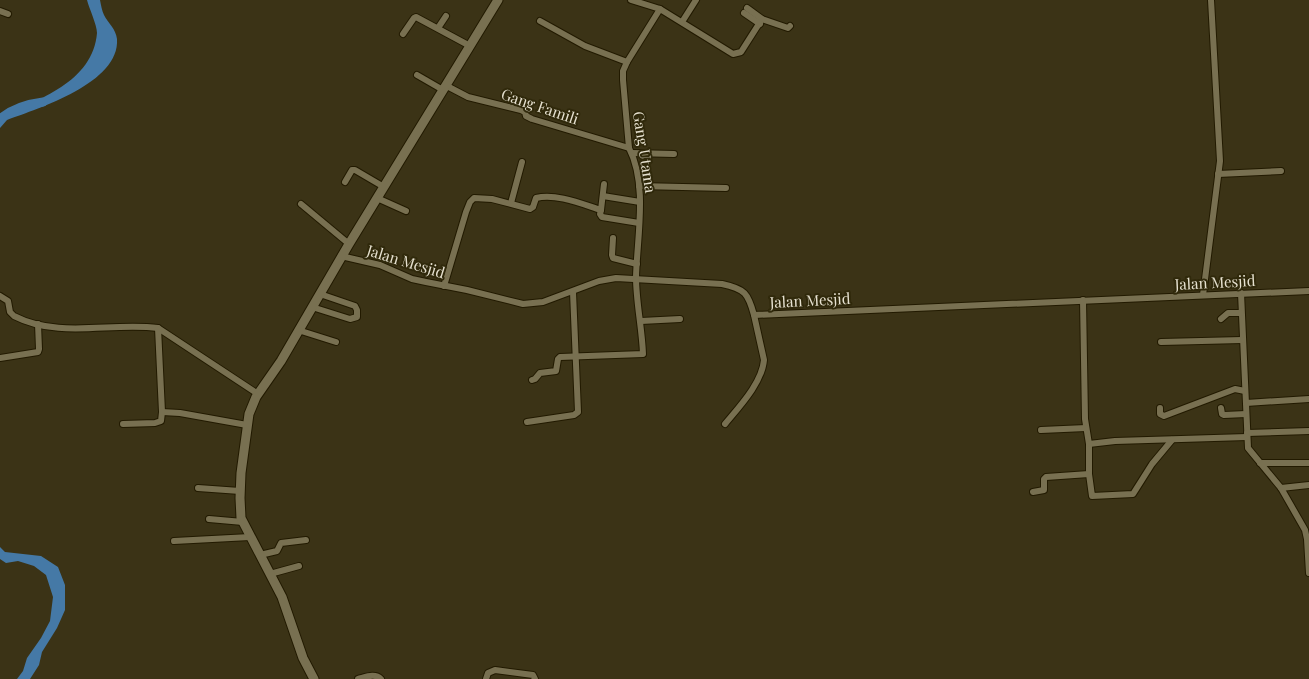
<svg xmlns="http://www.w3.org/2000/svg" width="1309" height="679" font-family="'Playfair Display',serif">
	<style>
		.water { fill: #4579a6 }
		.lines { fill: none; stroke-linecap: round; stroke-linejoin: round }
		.river { stroke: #4579a6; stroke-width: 9 }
		.street-casing { stroke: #221a00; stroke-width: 8 }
		.secondary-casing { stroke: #221a00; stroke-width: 11 }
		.street { stroke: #787051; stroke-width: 6 }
		.secondary { stroke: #787051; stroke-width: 9 }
		.labels { text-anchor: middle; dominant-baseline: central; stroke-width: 4; stroke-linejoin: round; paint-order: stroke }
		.street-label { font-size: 15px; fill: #e6e1d0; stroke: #30290b }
	</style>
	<rect width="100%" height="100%" fill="#3b3316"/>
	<g class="water">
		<path d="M87,0H100C101,5 102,11 104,15C108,23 116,29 117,39C120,83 39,108 7,120L0,128V117C38,100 93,82 97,33C97,25 89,8 87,0Z"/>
		<path d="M0,547L5,552L41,556L58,567L65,585V610L57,628L42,652L39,665L30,679H17L23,671L27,658L41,638L50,621L53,597L46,575L34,566L18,561L6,563L0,559Z"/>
	</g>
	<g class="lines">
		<path class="river" d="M0,119C13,108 27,104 43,102"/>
		<g class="street-casing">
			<g id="street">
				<path d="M631,0L660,9L733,54L741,52L762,19"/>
				<path d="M747,8L762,19L788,28L790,26"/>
				<path d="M0,11L8,14"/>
				<path d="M744,13L760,24"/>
				<path d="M540,21L585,46L627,62"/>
				<path d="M682,22L696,0"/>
				<path d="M438,28L446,16"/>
				<path d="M403,34L414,18L416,17L470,46"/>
				<path d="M417,75L443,90"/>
				<path d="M445,85L468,97L521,110L525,112L526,116L532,119L629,148"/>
				<path d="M632,153L674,154"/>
				<path d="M1218,174L1281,171"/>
				<path d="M345,182L352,170H355L384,187"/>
				<path d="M639,186L726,188"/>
				<path d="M603,196L640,202"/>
				<path d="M377,198L406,211"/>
				<path d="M511,203L522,162"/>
				<path d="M301,204L349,244"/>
				<path d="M601,210L600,214L602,217L639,223"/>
				<path d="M613,238L612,255L613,258L637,264"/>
				<path d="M341,256L380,265L412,279L426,282L467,290L523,304L543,302L599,281L616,278L722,284C745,289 748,293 754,315L1309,291"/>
				<path d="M444,286L466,212L470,202L474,198L492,199L530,209L533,207L536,198C556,193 582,204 601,210L604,184"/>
				<path d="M1241,293L1248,448L1281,488L1305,530L1307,539L1309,573"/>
				<path d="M1203,295L1220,161L1211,0"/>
				<path d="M0,296L8,301L10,312L14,316C59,339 110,322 158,328L258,394"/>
				<path d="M1083,300L1085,419L1089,444V474L1092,496L1133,494L1152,464L1172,440"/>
				<path d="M312,307L350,319L357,317V310L355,306L320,294"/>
				<path d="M1221,319L1228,313H1241"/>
				<path d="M641,321L680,319"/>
				<path d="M298,330L336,342"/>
				<path d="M1161,342L1242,340"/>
				<path d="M0,358L38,352L39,349L38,324"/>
				<path d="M532,380L535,379L540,373L556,371L558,359L560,357L643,354C642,328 636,302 636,277C637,237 648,185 629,148L623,80V71L627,62L660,9"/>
				<path d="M1246,403L1309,399"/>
				<path d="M1160,408V414L1164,416L1235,389L1245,391"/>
				<path d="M1221,408L1222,414L1224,415L1246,414"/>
				<path d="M162,412L180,413L247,425"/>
				<path d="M527,422L574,415L578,412L573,292"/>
				<path d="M123,424L155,423L161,421L162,412L158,328"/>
				<path d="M725,424C739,407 762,383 764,360L754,315"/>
				<path d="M1041,430L1086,428"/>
				<path d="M1247,433L1309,431"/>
				<path d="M1089,444L1115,441L1247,437"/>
				<path d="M1260,463H1309"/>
				<path d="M198,488L240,491"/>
				<path d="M1281,488L1309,485"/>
				<path d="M1033,492L1044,490V479L1046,477L1089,474"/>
				<path d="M209,519L243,522"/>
				<path d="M174,541L250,537"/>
				<path d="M260,555L277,551L281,543L306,540"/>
				<path d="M270,574L299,566"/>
				<path d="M358,679C366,677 375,673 381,679"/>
				<path d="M486,679L488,673L495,670L533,675L535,679"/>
			</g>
		</g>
		<g class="secondary-casing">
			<path id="secondary" d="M314,679L303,658L282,597L241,518L240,498L241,473L249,414L256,397L281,361L349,244L498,0"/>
		</g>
		<use href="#street" class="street"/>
		<use href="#secondary" class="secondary"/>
	</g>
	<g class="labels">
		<g class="street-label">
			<text transform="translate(540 106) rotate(19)">Gang Famili</text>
			<text transform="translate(645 152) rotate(81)">Gang Utama</text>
			<text transform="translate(406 261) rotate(17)">Jalan Mesjid</text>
			<text transform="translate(1215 282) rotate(-3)">Jalan Mesjid</text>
			<text transform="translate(810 300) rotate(-3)">Jalan Mesjid</text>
		</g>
	</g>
</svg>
